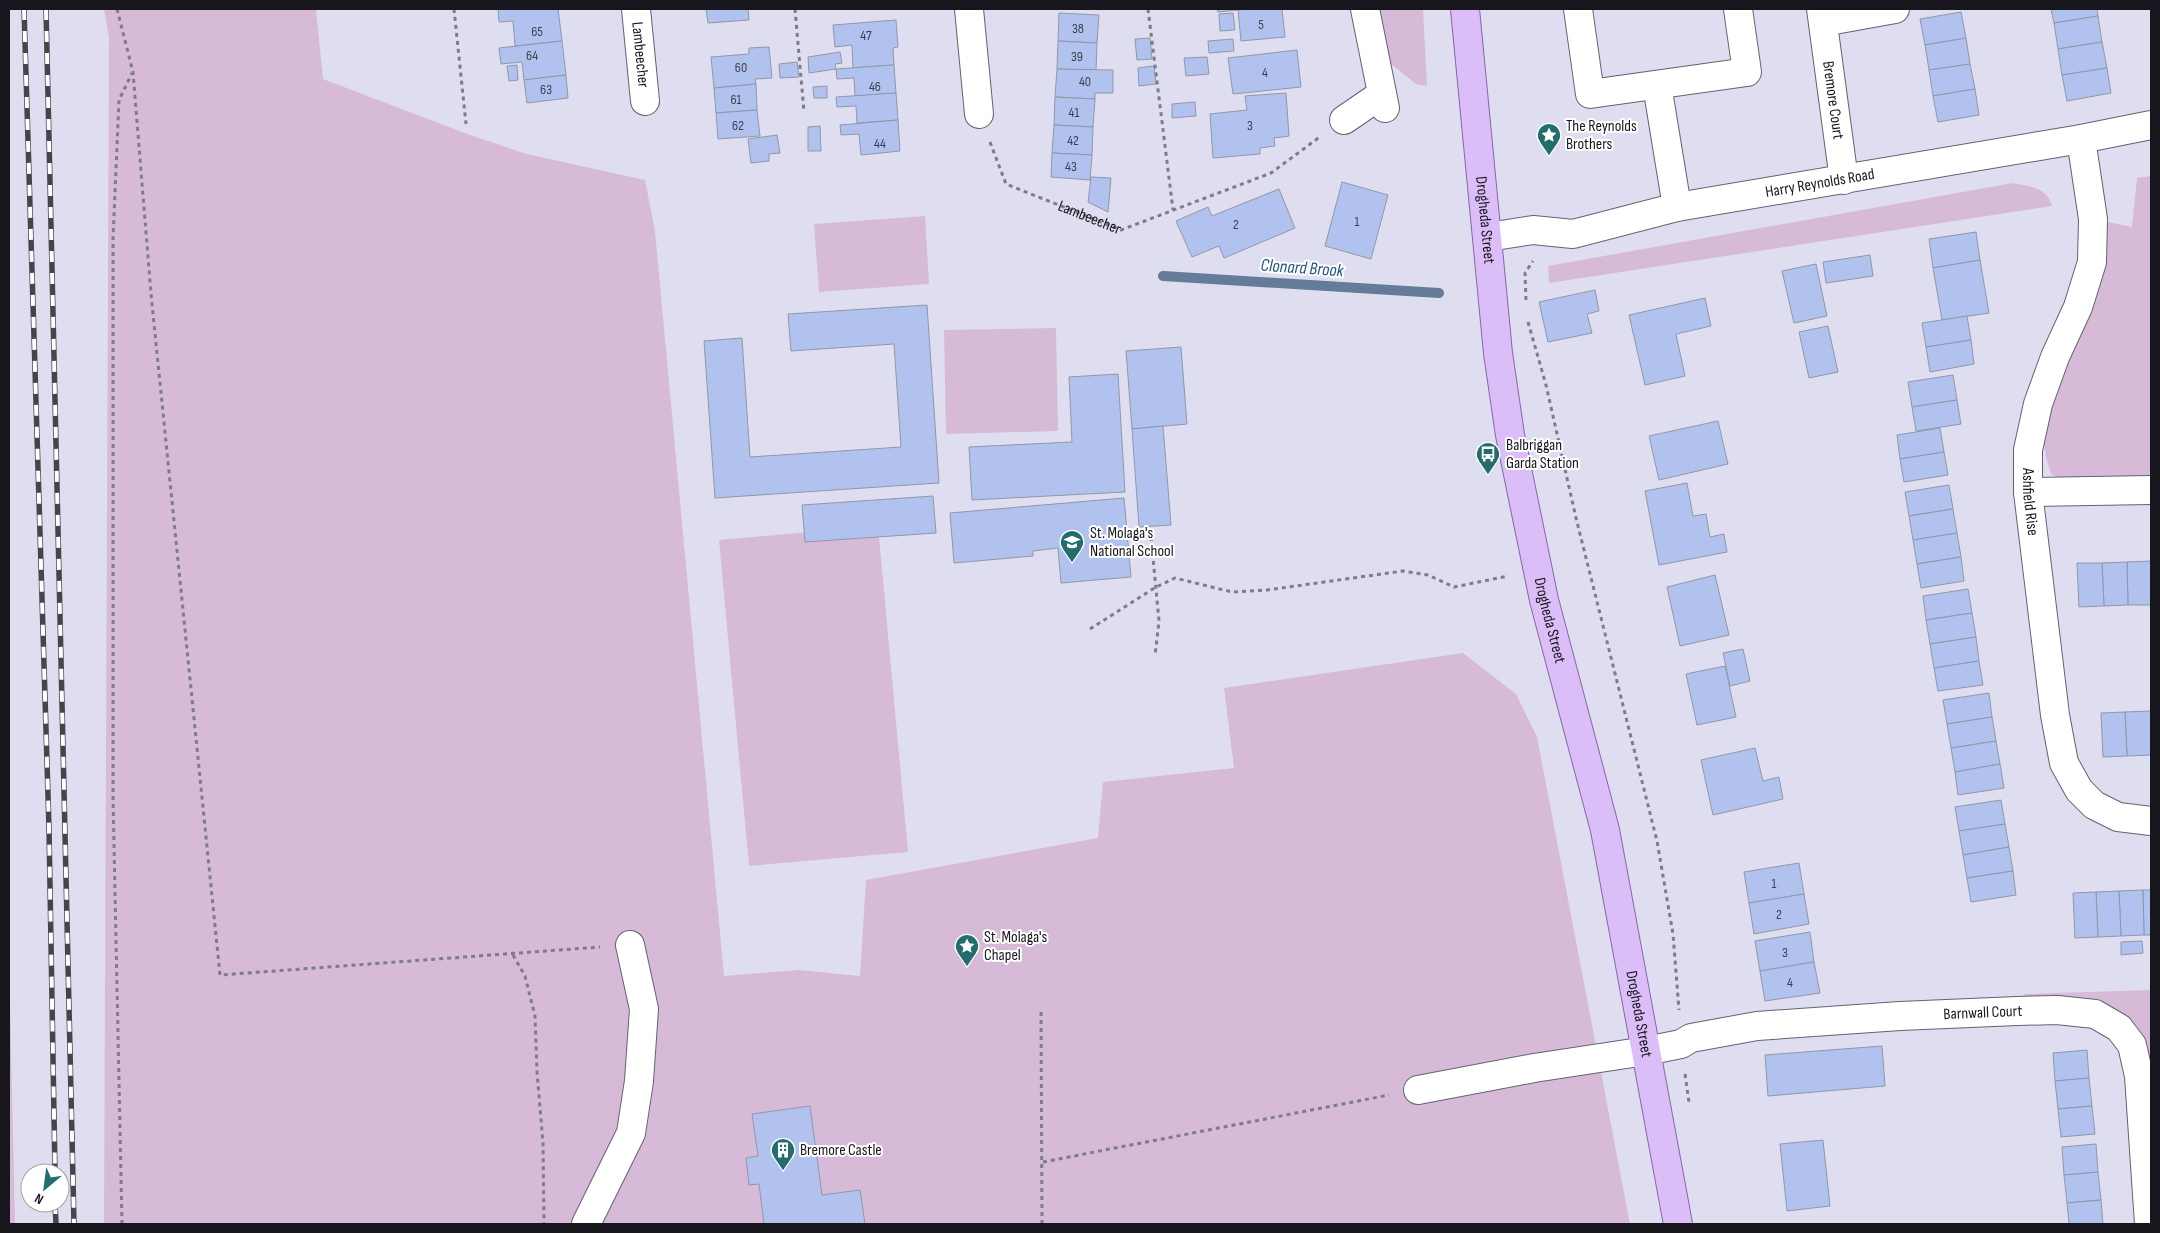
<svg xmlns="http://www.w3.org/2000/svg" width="2160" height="1233" font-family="'Sofia Sans Condensed',sans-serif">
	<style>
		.green { fill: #d7bad8 }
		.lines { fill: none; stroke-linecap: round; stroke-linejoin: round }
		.stream { stroke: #647c98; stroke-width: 10 }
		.building { fill: #b1c2ee; stroke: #9197a8 }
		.minor-casing { stroke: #636272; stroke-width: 30 }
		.major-casing { stroke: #8767a8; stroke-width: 30 }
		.path { stroke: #7d7c89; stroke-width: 3; stroke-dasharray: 4 4; stroke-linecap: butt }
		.minor { stroke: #fff; stroke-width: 28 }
		.major { stroke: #dbbef8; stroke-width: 28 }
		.rail-casing { stroke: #45444e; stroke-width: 5.5 }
		.rail { stroke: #fff; stroke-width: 4; stroke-dasharray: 11; stroke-linecap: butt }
		.labels { text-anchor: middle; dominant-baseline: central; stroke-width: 4; stroke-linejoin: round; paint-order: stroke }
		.number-label { font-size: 14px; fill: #3e4151 }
		.street-label { font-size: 16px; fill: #17161d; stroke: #fff }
		.poi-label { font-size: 16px; fill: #17161d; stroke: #fff; text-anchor: start }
		.water-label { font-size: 18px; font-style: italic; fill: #235584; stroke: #fff }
	</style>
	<rect width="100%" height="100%" fill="#dfdef1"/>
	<g class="green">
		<path d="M104,9H316L323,79L470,135L527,154L645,180L655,231L724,976L799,970L860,976L866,880L1098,838L1103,782L1234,768L1224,688L1463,653L1516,694L1537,737L1630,1224H104L109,37Z"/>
		<path d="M1378,9H1423L1427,86L1416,84L1391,64L1386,49Z"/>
		<path d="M2151,176V479L2064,481L2051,474L2046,457L2038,404L2093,219L2132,227L2137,178Z"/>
		<path d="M2013,183C2028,186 2048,187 2052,206L1549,283L1548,266Z"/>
		<path d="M925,216L929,284L819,292L814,224Z"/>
		<path d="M1056,328L1058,431L946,434L944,330Z"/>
		<path d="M878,526L908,852L749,866L719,540Z"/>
		<path d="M9,956L15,1224H9Z"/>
		<path d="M2151,990V1064L2146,1062L2142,1040L2025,1003L2024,994Z"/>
	</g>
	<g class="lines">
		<path class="stream" d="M1163,276L1439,293"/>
	</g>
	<g class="building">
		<path d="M498,9H558L562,41L515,46L513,21L499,22Z"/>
		<path d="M706,9H748L749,20L708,23Z"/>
		<path d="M1217,9H1238V10L1218,12Z"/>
		<path d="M1254,9H1282L1285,37L1241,41L1238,10Z"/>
		<path d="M2051,9H2097L2098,16L2054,23Z"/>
		<path d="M1961,12L1966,38L1925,45L1920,19Z"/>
		<path d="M1059,13L1099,15L1097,43L1058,41Z"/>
		<path d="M1233,13L1235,30L1220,31L1219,14Z"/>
		<path d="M2098,16L2102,42L2058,49L2054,23Z"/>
		<path d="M896,20L898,47L893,48L894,65L853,68L852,45L835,47L833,25Z"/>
		<path d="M1150,38L1152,59L1137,60L1135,39Z"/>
		<path d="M1966,38L1970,64L1929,70L1925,45Z"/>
		<path d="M1233,39L1234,51L1209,53L1208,41Z"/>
		<path d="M562,41L566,75L524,80L522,62L501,64L499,48Z"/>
		<path d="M1058,41L1097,43L1096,70L1057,69Z"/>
		<path d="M2102,42L2107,68L2062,75L2058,49Z"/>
		<path d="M769,47L772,78L755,79L756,84L714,88L711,57L749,54V48Z"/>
		<path d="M1297,50L1301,87L1233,94L1228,58Z"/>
		<path d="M840,52L842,63L835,64L836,69L809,73L808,57Z"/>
		<path d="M1207,57L1209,74L1186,76L1184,58Z"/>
		<path d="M797,62L799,77L780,78L779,64Z"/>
		<path d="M1970,64L1975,89L1933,96L1929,70Z"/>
		<path d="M517,65L518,80L509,81L507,66Z"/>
		<path d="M894,65L896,93L855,96L854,78L837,79L836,69Z"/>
		<path d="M1154,66L1156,84L1139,86L1138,68Z"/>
		<path d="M2107,68L2111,93L2067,101L2062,75Z"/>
		<path d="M1057,69L1113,70V93H1095V99L1055,97Z"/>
		<path d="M566,75L568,98L527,103L524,80Z"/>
		<path d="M756,84L757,110L716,113L714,88Z"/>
		<path d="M827,86V98H814L813,87Z"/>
		<path d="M1975,89L1979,115L1938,122L1933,96Z"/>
		<path d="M896,93L898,120L857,123L856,106L837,107L836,97Z"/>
		<path d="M1286,93L1289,136L1274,138L1275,146L1260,148V154L1213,158L1210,114L1247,110L1245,96Z"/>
		<path d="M1055,97L1095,99L1093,127L1054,125Z"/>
		<path d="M1195,102L1196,116L1172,118V104Z"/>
		<path d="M757,110L760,136L718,139L716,113Z"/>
		<path d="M898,120L900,151L861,155L859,134L841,135L840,125Z"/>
		<path d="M1054,125L1093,127L1092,155L1052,153Z"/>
		<path d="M820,126L821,151H808V127Z"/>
		<path d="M777,135L780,153L769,154V161L751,163L748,139Z"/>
		<path d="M1052,153L1092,155L1090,180L1051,177Z"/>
		<path d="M1091,177L1111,178L1108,212L1088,202Z"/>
		<path d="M1342,182L1388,195L1371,259L1325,246Z"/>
		<path d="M1279,189L1295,228L1224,258L1219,246L1192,257L1176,221L1208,207L1212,216Z"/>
		<path d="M1976,232L1980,260L1933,268L1929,239Z"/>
		<path d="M1870,255L1873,276L1826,283L1823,262Z"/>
		<path d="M1980,260L1989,313L1942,320L1933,268Z"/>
		<path d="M1816,264L1827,316L1794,323L1782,271Z"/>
		<path d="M1595,290L1599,311L1587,314L1592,333L1548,342L1539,302Z"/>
		<path d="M1705,298L1711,326L1676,334L1685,376L1645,385L1629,315Z"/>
		<path d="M927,305L939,483L715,498L704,341L742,338L750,457L901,447L894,344L791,351L788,314Z"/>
		<path d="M1967,316L1971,340L1926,347L1922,323Z"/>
		<path d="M1828,326L1838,372L1809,378L1799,332Z"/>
		<path d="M1971,340L1974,364L1930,372L1926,347Z"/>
		<path d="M1181,347L1187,424L1132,429L1126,351Z"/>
		<path d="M1118,374L1125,492L972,500L969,447L1072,442L1069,377Z"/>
		<path d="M1953,375L1957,400L1912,407L1908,382Z"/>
		<path d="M1957,400L1961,424L1916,431L1912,407Z"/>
		<path d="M1718,421L1728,464L1659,480L1649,436Z"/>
		<path d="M1163,426L1171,525L1139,527L1132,429Z"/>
		<path d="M1940,428L1944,452L1900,459L1897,435Z"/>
		<path d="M1944,452L1948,475L1904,482L1900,459Z"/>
		<path d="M1687,483L1693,516L1706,514L1710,537L1724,534L1727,552L1659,565L1645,491Z"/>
		<path d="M1949,485L1953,509L1909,516L1905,492Z"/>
		<path d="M933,496L936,533L805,542L802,505Z"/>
		<path d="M1124,498L1131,577L1061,583L1058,548L1033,551V556L954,563L950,513Z"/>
		<path d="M1953,509L1957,533L1913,540L1909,516Z"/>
		<path d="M1957,533L1961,557L1917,564L1913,540Z"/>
		<path d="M1961,557L1964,581L1921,588L1917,564Z"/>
		<path d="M2151,561V605H2128L2127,562Z"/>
		<path d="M2127,562L2128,605L2104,606L2102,563Z"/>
		<path d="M2077,563H2102L2104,606L2079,607Z"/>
		<path d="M1715,575L1729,635L1680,646L1667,587Z"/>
		<path d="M1968,589L1972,613L1926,620L1923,596Z"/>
		<path d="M1972,613L1976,637L1930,644L1926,620Z"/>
		<path d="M1976,637L1979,661L1934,668L1930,644Z"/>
		<path d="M1743,649L1750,681L1730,686L1723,653Z"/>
		<path d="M1979,661L1983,685L1938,691L1934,668Z"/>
		<path d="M1725,666L1736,717L1697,725L1686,674Z"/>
		<path d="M1989,693L1992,717L1947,724L1943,700Z"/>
		<path d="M2151,711V755L2127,756L2125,712Z"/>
		<path d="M2125,712L2127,756L2103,757L2101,713Z"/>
		<path d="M1992,717L1996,741L1951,748L1947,724Z"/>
		<path d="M1996,741L2000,764L1955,772L1951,748Z"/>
		<path d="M1755,748L1763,781L1779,777L1783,799L1713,815L1701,760Z"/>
		<path d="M2000,764L2004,788L1958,795L1955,772Z"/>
		<path d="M2001,800L2005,824L1959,831L1955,807Z"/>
		<path d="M2005,824L2009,847L1963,855L1959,831Z"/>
		<path d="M2009,847L2013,871L1967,878L1963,855Z"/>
		<path d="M1799,863L1804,894L1749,903L1744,872Z"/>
		<path d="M2013,871L2016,895L1971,902L1967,878Z"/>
		<path d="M2143,890H2151V935H2144Z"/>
		<path d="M2143,890L2144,935L2121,936L2119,891Z"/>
		<path d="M2119,891L2121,936L2098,937L2096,892Z"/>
		<path d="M2096,892L2098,937L2075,938L2073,893Z"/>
		<path d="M1804,894L1809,924L1754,934L1749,903Z"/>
		<path d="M1810,932L1814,962L1760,971L1755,941Z"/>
		<path d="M2142,941L2143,953L2121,955V942Z"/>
		<path d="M1814,962L1820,993L1765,1001L1760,971Z"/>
		<path d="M1882,1046L1885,1086L1768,1096L1765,1055Z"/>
		<path d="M2087,1050L2089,1078L2055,1081L2053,1053Z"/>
		<path d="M2089,1078L2092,1106L2058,1109L2055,1081Z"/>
		<path d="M810,1106L822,1195L860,1190L865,1224H764L759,1184L749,1185L746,1158L758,1156L752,1114Z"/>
		<path d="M2092,1106L2095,1134L2061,1137L2058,1109Z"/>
		<path d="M1823,1140L1830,1206L1787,1211L1780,1144Z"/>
		<path d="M2096,1144L2098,1172L2064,1175L2062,1147Z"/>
		<path d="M2098,1172L2101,1200L2067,1203L2064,1175Z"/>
		<path d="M2101,1200L2103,1224H2069L2067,1203Z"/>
	</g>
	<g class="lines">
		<g class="minor-casing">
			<g id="minor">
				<path id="s2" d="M636,9L645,101"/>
				<path d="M969,9L979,114"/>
				<path d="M1365,9L1385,108"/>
				<path d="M1578,9L1590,94L1747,72L1738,9"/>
				<path id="s3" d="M1821,9L1844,180"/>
				<path d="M1823,22L1895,9"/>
				<path d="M1657,85L1677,207"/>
				<path d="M1344,120L1382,94"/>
				<path id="s4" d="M2081,139L2093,219L2092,262L2078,307L2055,357L2038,404L2028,450V492L2055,715L2064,763L2079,790L2094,805L2118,817L2151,821"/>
				<path id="s5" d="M1488,237L1533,230L1573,234L1677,207L2081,139L2151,125"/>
				<path d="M2028,492L2151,490"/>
				<path id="s6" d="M1418,1090L1534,1068L1646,1051L1681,1044L1691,1038L1757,1026L1900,1016L2017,1011L2057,1010L2095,1014L2119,1028L2132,1045L2139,1076L2149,1224"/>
				<path d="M586,1224L631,1133L639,1081L644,1009L630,945"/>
			</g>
		</g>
		<g class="major-casing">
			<g id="major">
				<path id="s7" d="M1465,9L1498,353L1510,435L1544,600L1605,830L1678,1224"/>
			</g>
		</g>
		<g class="path">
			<path d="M117,9L133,72L151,294L220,975L600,947"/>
			<path d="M454,9L466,124"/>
			<path d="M795,9L804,112"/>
			<path d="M1148,9L1173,210"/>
			<path id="s1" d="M990,142L1006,184L1121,230L1271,173L1321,136"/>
			<path d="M1526,300L1525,273L1533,261"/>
			<path d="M1528,322L1546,385L1576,518L1657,841L1673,934L1679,1010"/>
			<path d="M1151,537L1159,621L1155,656"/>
			<path d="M1090,629L1156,587L1175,578L1232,592L1267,590L1403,571L1428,575L1454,587L1508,576"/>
			<path d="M513,955L525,976L535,1016L537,1072L543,1143L544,1224"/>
			<path d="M1041,1012L1042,1224"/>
			<path d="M1685,1074L1689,1102"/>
			<path d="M1043,1162L1389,1095"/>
			<path d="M122,1224L113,797V239L119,100L132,73"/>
		</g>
		<use href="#minor" class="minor"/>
		<use href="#major" class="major"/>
		<g class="rail-casing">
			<g id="rail">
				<path d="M24,9L49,828L55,1173"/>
				<path d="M46,9L74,1224"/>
				<path d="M55,1203L56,1224"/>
			</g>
		</g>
		<use href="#rail" class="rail"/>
	</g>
	<defs>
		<g id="sight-pin" transform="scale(1.25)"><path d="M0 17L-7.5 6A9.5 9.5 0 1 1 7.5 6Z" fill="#236e6d" stroke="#fff"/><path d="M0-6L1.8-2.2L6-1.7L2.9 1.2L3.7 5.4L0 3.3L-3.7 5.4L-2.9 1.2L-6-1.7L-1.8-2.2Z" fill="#fff"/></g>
		<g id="bus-pin" transform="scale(1.25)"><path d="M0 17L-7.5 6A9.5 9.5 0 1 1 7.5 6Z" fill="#236e6d" stroke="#fff"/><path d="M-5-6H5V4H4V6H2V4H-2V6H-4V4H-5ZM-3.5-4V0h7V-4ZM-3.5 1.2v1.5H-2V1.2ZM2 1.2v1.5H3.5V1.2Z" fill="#fff"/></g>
		<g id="school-pin" transform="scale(1.25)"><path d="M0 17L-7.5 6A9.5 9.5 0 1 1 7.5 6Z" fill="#236e6d" stroke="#fff"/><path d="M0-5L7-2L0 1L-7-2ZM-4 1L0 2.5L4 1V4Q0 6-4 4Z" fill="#fff"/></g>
		<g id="building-pin" transform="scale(1.25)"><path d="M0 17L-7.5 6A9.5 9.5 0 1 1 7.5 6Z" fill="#236e6d" stroke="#fff"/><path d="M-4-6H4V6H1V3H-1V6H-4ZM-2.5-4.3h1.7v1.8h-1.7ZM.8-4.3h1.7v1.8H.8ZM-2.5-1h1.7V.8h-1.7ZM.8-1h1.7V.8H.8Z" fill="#fff"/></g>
	</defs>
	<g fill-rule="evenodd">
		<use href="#sight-pin" x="1549" y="135"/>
		<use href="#bus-pin" x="1488" y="454"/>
		<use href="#school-pin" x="1072" y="542"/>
		<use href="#sight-pin" x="967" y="946"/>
		<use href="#building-pin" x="783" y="1150"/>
	</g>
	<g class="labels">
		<g class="number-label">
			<text x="1261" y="24">5</text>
			<text x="1078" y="28">38</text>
			<text x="537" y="31">65</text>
			<text x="866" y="35">47</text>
			<text x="532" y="55">64</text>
			<text x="1077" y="56">39</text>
			<text x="741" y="67">60</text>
			<text x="1265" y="72">4</text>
			<text x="1085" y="81">40</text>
			<text x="875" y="86">46</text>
			<text x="546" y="89">63</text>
			<text x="736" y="99">61</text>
			<text x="1074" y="112">41</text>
			<text x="738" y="125">62</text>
			<text x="1250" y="125">3</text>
			<text x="1073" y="140">42</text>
			<text x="880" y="143">44</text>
			<text x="1071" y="166">43</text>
			<text x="1357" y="221">1</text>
			<text x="1236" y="224">2</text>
			<text x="1774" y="883">1</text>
			<text x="1779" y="914">2</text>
			<text x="1785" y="952">3</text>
			<text x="1790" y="982">4</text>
		</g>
		<g class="street-label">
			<text stroke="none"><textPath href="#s2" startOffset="46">Lambeecher</textPath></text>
			<text stroke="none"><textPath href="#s3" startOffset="92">Bremore Court</textPath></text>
			<text stroke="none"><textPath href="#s5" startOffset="338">Harry Reynolds Road</textPath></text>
			<text stroke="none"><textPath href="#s1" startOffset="135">Lambeecher</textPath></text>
			<text stroke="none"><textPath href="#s7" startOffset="212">Drogheda Street</textPath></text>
			<text stroke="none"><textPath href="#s4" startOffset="375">Ashfield Rise</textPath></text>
			<text stroke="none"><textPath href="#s7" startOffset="618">Drogheda Street</textPath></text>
			<text stroke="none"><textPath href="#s6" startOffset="572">Barnwall Court</textPath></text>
			<text stroke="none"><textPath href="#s7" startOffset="1022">Drogheda Street</textPath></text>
		</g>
		<g class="poi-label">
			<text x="1566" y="126">The Reynolds<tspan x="1566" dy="18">Brothers</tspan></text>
			<text x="1506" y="445">Balbriggan<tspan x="1506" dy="18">Garda Station</tspan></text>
			<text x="1090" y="533">St. Molaga's<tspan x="1090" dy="18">National School</tspan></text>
			<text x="984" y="937">St. Molaga's<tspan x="984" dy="18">Chapel</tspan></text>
			<text x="800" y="1150">Bremore Castle</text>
		</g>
		<g class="water-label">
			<text transform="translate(1302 268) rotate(4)">Clonard Brook</text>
		</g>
	</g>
	<rect width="2160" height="1233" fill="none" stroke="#17161d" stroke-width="20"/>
	<g transform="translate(45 1188) rotate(209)"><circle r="24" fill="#ffffff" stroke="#a2a2a5"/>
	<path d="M0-4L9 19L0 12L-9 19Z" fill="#236e6d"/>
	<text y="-8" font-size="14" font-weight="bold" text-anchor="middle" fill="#17161d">N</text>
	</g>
</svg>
